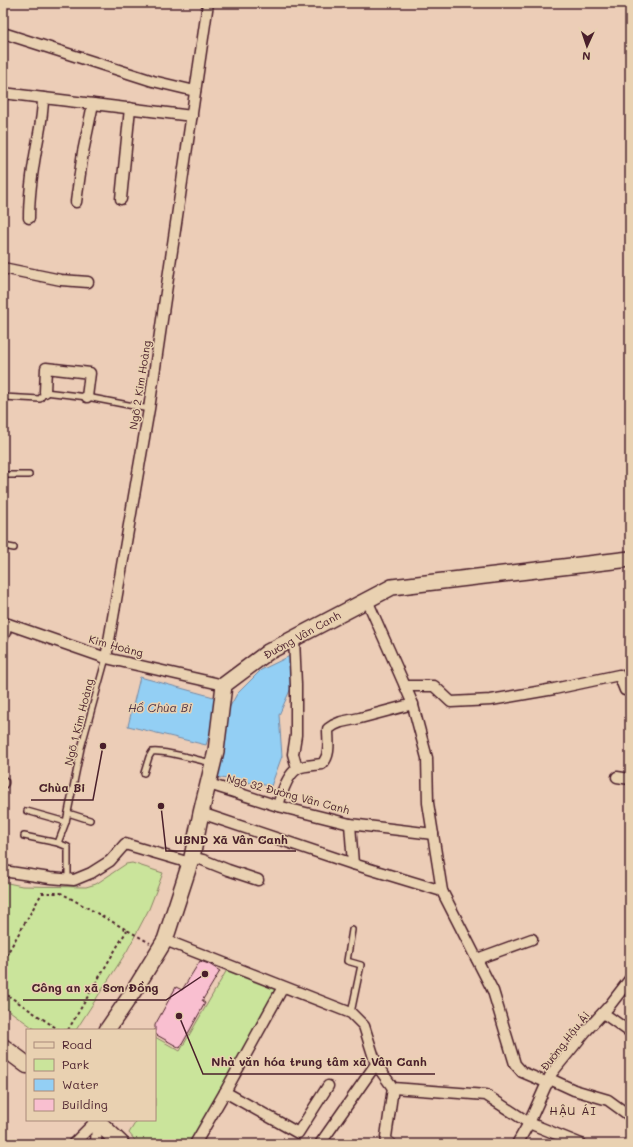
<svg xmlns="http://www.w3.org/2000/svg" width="633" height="1147" viewBox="0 0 633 1147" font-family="Mali,sans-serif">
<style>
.green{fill:#cae49b;stroke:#8a8263}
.water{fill:#93cff4;stroke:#7689a4}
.building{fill:#f9bfd0;stroke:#4a1f2b}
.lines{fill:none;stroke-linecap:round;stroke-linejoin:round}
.lane-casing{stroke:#4a1f2b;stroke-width:8}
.street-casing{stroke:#4a1f2b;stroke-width:13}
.secondary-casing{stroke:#4a1f2b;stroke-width:18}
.primary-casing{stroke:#4a1f2b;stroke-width:19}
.path{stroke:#4a1f2b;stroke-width:2;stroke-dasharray:3 3;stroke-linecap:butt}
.lane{stroke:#e9d1b1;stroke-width:5}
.street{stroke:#e9d1b1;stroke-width:10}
.secondary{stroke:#e9d1b1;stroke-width:15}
.primary{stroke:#e9d1b1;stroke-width:16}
.labels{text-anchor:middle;stroke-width:3;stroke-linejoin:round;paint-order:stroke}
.street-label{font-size:11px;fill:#4a1f2b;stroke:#e9d1b1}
.water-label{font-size:12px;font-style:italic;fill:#553949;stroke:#e9d1b1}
.neighbourhood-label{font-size:12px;letter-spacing:1px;fill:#4a1f2b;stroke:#e9d1b1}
.leader{fill:none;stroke:#4a1f2b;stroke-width:1.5}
.callout-dot{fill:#4a1f2b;stroke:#e9d1b1;stroke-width:1.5}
.callout-label{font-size:12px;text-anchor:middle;font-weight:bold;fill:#4a1f2b;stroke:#e9d1b1;stroke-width:3;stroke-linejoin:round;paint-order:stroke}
</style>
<rect width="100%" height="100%" fill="#eccdb7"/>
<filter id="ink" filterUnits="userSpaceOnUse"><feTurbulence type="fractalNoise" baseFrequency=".025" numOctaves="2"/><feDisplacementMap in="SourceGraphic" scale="8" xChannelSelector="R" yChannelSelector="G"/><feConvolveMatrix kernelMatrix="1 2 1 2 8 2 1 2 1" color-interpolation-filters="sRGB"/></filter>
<g filter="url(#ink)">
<g class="green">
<path d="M132 863 163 873 149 909 127 951 76 1030H36L3 1006V882L22 886 86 887 96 884 126 864Z"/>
<path d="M228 968 277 989 190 1144H138L129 1133 137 1120H155V1037L180 1051Z"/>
</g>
<g class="water">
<path d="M290 656 292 667 291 688 279 715 282 756 271 786 215 777 228 710 237 694 261 670Z"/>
<path d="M140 677 221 699 206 745 128 726Z"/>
</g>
<path class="building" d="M200 961 209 964 220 971 202 1001 205 1003 180 1048 155 1034V1025L176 987 182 990Z"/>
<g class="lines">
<defs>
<g id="lane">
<path d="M3 397 40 399 45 392 87 397 149 409"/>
<path d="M3 475H29"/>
<path d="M3 546 14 548"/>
<path d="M144 773 149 757 152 752C165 750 197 760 212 763"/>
<path d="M27 811 66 822"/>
<path d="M68 813 90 820"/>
<path d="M24 836 58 843 68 847V879"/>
<path d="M58 843 66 822 81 748 106 658"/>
<path d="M351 1013 361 965 347 961 352 930"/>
</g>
<g id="street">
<path d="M3 33 153 81 195 91"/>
<path d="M3 93 192 116"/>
<path d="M121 199 130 108"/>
<path d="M76 202 83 152 93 104"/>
<path d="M29 218C29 195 32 173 36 150 39 133 43 116 43 98"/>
<path d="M3 268 61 280 88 282"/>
<path d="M45 392 46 368 90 373 87 397"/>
<path d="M367 600 412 702 427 758 428 803 442 891 493 991 515 1064 522 1072 548 1083"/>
<path d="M3 624H8L106 658 224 685"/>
<path d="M3 637 8 624"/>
<path d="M294 638 296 685V735L293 754 297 768"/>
<path d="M106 658 149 409 208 3"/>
<path d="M405 686H434L451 702 491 700 554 689 619 675 625 690H630"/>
<path d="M617 777 630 779"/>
<path d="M3 782V783"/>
<path d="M209 784 278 806 350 824 433 834"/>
<path d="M278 806C281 795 287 775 297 769 302 765 316 765 322 764 331 755 328 741 328 729L334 725 341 722 360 718 413 704"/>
<path d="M201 813 353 864 442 891"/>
<path d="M350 824 353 864"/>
<path d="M192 857 203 860 228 870 258 880"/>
<path d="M3 871 50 878 74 880 91 873 110 861 125 844 190 863"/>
<path d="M165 940 351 1013 364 1026 376 1064 320 1144"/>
<path d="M477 959 532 939"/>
<path d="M603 1013 630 1032"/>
<path d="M376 1064 393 1088 486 1095 529 1123 581 1144"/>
<path d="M550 1079 574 1090 608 1100 630 1116"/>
<path d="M225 1092 298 1133 328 1086"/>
<path d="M73 1144 97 1120"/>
<path d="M96 1144 97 1120"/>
<path d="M195 1144 225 1092 283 987"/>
<path d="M391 1144 387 1141 386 1137 393 1088"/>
<path d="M517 1144 529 1123 551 1074 586 1031 610 1005 630 979"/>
</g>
<path id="secondary" d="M107 1030 135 989 165 940 192 857 201 813 216 751 224 685 268 652 392 587 630 559"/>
<g id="primary">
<path d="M3 1047 27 1065"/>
<path d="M96 1120 121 1144"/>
</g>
</defs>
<use href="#lane" class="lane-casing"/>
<use href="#street" class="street-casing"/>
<use href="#secondary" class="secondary-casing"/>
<use href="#primary" class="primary-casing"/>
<g class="path">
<path d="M3 961 42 893H61L150 943"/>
<path d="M3 992 59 1030"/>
<path d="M68 1030 127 930"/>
</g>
<use href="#lane" class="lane"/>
<use href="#street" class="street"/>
<use href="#secondary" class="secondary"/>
<use href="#primary" class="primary"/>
</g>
</g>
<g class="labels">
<g class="street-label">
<text transform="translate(140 385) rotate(-81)" y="4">Ngõ 2 Kim Hoàng</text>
<text transform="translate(302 635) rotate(-29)" y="4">Đường Vân Canh</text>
<text transform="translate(116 646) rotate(15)" y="4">Kim Hoàng</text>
<text transform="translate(79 722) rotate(-76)" y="4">Ngõ 1 Kim Hoàng</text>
<text transform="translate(288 794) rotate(15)" y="4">Ngõ 32 Đường Vân Canh</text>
<text transform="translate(565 1041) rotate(-52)" y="4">Đường Hậu Ái</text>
</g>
<g class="water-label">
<text x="160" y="712">Hồ Chùa Bi</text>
</g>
<g class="neighbourhood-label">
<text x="573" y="1115">HẬU ÁI</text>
</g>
</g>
<path class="leader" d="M103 746L93 800H31M161 806L166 851H296M205 974L166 1000H23M179 1016L203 1074H435"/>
<g class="callout-dot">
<circle cx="103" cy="746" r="4"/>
<circle cx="161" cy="806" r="4"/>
<circle cx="205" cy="974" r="4"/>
<circle cx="179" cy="1016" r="4"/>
</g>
<g class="callout-label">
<text x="62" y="792">Chùa Bi</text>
<text x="231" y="844">UBND Xã Vân Canh</text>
<text x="95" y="992">Công an xã Sơn Đồng</text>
<text x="319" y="1066">Nhà văn hóa trung tâm xã Vân Canh</text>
</g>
<rect width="633" height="1147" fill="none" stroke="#e9d1b1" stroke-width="16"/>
<rect x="8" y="8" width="617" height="1131" fill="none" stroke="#4a1f2b" stroke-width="1.5" filter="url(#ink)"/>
<rect x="26" y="1029" width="130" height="92" fill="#e9d1b1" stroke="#a98a7b"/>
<rect x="34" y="1042" width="20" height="6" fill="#e9d1b1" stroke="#a98a7b"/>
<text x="62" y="1049" font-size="12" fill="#4a1f2b">Road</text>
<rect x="34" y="1059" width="20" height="12" fill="#cae49b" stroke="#a98a7b"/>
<text x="62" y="1069" font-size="12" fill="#4a1f2b">Park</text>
<rect x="34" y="1079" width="20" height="12" fill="#93cff4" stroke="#a98a7b"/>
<text x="62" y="1089" font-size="12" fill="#4a1f2b">Water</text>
<rect x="34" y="1099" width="20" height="12" fill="#f9bfd0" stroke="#a98a7b"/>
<text x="62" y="1109" font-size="12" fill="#4a1f2b">Building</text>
<g transform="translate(587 46) rotate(183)" stroke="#e9d1b1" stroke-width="3" paint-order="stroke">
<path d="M0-3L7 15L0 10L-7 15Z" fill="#4a1f2b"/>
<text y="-6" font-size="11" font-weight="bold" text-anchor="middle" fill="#4a1f2b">N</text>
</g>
</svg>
